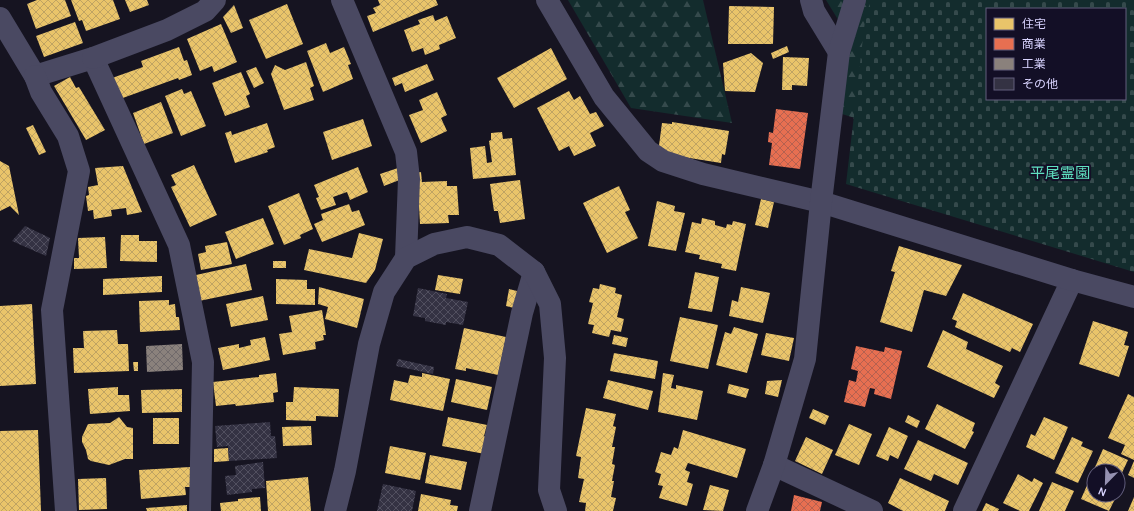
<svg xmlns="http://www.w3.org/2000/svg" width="1134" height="511" viewBox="0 0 1134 511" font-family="Karla,'Noto Sans JP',sans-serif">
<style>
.forest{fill:url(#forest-firs)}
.cemetery{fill:url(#cemetery-stones);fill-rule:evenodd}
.homes{fill:url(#homes-cross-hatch)}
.shops{fill:url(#shops-cross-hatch)}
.industry{fill:url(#industry-cross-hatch)}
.building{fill:url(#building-cross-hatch)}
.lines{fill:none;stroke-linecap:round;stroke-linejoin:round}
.minor{stroke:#4a4962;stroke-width:22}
.tertiary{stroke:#4a4962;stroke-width:22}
.labels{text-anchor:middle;stroke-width:4;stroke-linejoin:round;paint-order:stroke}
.park-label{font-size:15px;fill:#5fe0c0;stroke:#130f26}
</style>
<defs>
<pattern id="forest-firs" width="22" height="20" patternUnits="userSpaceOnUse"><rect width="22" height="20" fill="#132c2d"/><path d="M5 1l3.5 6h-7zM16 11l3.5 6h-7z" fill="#354a4c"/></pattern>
<pattern id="cemetery-stones" width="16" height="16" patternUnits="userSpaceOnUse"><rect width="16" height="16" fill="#132c2d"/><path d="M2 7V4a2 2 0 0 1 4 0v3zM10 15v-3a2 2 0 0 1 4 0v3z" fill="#354a4c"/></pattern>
<pattern id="homes-cross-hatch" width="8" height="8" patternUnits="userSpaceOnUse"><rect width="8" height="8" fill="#e9c46a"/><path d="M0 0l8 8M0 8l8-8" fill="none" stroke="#bfa362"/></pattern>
<pattern id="shops-cross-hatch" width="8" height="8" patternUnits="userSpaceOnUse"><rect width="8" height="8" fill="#e76f51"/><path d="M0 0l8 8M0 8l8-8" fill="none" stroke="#b56150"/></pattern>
<pattern id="industry-cross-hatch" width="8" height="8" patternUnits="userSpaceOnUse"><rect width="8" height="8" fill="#8a817c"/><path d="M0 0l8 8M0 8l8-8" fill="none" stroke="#706a6b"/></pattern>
<pattern id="building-cross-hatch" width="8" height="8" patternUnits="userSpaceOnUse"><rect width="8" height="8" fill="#343243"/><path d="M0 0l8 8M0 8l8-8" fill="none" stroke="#514f5f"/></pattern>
</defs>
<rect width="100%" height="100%" fill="#161421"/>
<g class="forest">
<path d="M568 0H703L732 123 631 108Z"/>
<path d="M826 0H900L861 120 842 114 845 31Z"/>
</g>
<path class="cemetery" d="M872 0H1134V272L846 184 866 12ZM987 9H1125V99H987Z"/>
<g class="homes">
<path d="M37 0H65L71 16 36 29 27 4Z"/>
<path d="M71 0H113L120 19 86 31 82 20 79 21Z"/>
<path d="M125 0H147L149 5 130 12Z"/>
<path d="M378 0H436L438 5 373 32 367 16 376 13 373 8 380 5Z"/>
<path d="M287 4 303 44 266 59 249 20Z"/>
<path d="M234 5 243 28 231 33 223 17Z"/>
<path d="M729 6 774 7 773 44H728Z"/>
<path d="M433 15 435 21 447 16 456 38 439 45 440 49 425 55 423 48 412 52 404 30 420 24 418 20Z"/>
<path d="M75 22 83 43 44 57 36 36Z"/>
<path d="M221 24 237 62 214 72 212 66 200 71 187 39Z"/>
<path d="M326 43 330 53 344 47 351 64 348 65 353 79 323 92 307 51Z"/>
<path d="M787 46 789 52 773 59 771 53Z"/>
<path d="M179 47 184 61 187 60 192 75 179 80 178 78 120 99 112 78 143 67 141 61Z"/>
<path d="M551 48 567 79 514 108 497 78Z"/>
<path d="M751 53 763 63 755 92 725 91 723 63Z"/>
<path d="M783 57 809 58 807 86 792 85V90H782Z"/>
<path d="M306 62 314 86 310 88 314 100 284 110 271 74 275 65 285 70Z"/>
<path d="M427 64 434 80 405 92 402 83 395 86 392 78Z"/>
<path d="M256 67 264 83 254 88 246 71Z"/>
<path d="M241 72 250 94 246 96 250 107 225 116 212 83Z"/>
<path d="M70 77 76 88 79 87 105 130 86 140 54 86Z"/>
<path d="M182 89 184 94 191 91 206 126 181 136 165 96Z"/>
<path d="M569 91 574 100 580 96 590 114 596 112 604 126 590 133 596 146 574 156 569 146 559 151 537 108Z"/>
<path d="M437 92 447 115 441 118 447 131 421 143 409 115 423 110 419 100Z"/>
<path d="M161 102 173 133 144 144 133 113Z"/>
<path d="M363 119 372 146 332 160 323 132Z"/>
<path d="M672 122 729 131 725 155 722 154 721 163 658 153 662 123 672 124Z"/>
<path d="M267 123 275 147 267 150 268 152 235 163 225 133 231 131 232 135Z"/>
<path d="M33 125 46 152 39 155 26 128Z"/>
<path d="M502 132 503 139 512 138 516 175 473 179 470 148 485 146 487 163 492 162 489 141 491 140V133Z"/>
<path d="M0 161 9 166 19 215 10 206 0 211Z"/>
<path d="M194 165 217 215 190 227 171 187 176 185 171 175Z"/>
<path d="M123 166 142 212 127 215 126 208 111 210 112 216 94 219 93 210 88 211 86 196 89 195 88 187 98 185 95 168Z"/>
<path d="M358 167 368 192 350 200 347 192 333 197 336 205 321 210 316 198 319 197 314 185Z"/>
<path d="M398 168 402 179 384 186 380 174Z"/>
<path d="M417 172H421L422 182 447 181V186H457L459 215H448L449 223 420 224Z"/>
<path d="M520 180 525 219 500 223 498 211H494L490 184Z"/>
<path d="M619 186 630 210 625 212 638 238 607 253 583 203Z"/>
<path d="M299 193 313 229 300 235 301 238 284 245 268 206Z"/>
<path d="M761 199 774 202 768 228 755 225Z"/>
<path d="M657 201 675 206 674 211 685 213 676 251 648 246Z"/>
<path d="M349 204 352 212 359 210 365 225 322 242 314 224 323 220 321 214Z"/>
<path d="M263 218 274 244 236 259 225 232Z"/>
<path d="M702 218 715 221V225L726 228 727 224 732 225 733 221 746 224 736 271 721 268 722 264 699 259 700 255 685 252 692 222 701 224Z"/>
<path d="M359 233 383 239 375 270 366 283 304 270 309 249 352 258Z"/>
<path d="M121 235H139V241H157V262L120 261Z"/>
<path d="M105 237 107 268 74 269V258H79L78 238Z"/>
<path d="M227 242 232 264 201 270 198 254 206 252 205 246Z"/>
<path d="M899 246 962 265 946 296 924 290 912 332 880 322 895 272 891 271Z"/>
<rect x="273" y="261" width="13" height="7"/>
<path d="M246 264 252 290 199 301 196 275Z"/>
<path d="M695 272 719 277 712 312 688 308Z"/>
<path d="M438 275 463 279 460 294 435 290Z"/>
<path d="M162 276V292L103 295V279Z"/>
<path d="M276 279 307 280V289H315V305L276 304Z"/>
<path d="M600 284 616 288 615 293 622 295 617 317 624 319 621 332 611 330 609 337 592 333 594 325 588 324 593 303 589 302 593 288 599 289Z"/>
<path d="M319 287 364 299 357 328 325 319 328 307 318 304Z"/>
<path d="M741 287 770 293 763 323 729 316 732 300 738 302Z"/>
<path d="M509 289 521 292 518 309 506 306Z"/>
<path d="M963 293 1033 324 1020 352 1012 348 1010 352 955 327 957 321 952 319Z"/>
<path d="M263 296 268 320 231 327 226 304Z"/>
<path d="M169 300V305L175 304 176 317H179L180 330 140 332 139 301Z"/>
<path d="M32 304 36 384 0 386V306Z"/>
<path d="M322 310 326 335H323L324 340 315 342 316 349 283 355 279 334 292 332 289 316Z"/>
<path d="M680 317 718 325 708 369 670 361Z"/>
<path d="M1093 321 1128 332 1124 345 1129 346 1119 377 1079 364Z"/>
<path d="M734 327 758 334 747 373 716 365 725 332 731 334Z"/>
<path d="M464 328 506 337 498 375 466 368V371L455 369Z"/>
<path d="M117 330 118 344H128L129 371 74 373 73 348H84L83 331Z"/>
<path d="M943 330 968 342 966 349 1003 366 995 383 1000 386 994 398 927 367Z"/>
<path d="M766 333 794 338 789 361 761 355Z"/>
<path d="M614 335 628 338 626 347 612 344Z"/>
<path d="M265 337 270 360 223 370 218 348 239 344V348L251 345 250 340Z"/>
<path d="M614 353 658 361 655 379 610 371Z"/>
<path d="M133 362H138V371H134Z"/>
<path d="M276 373 278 392 273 393 274 402 236 406 235 404 216 406 213 382 259 377V375Z"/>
<path d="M422 373 450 379 443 411 390 400 394 380 408 383 410 375 422 377Z"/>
<path d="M663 373 674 375 671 388 676 389V385L703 391 697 420 658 412Z"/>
<path d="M456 379 492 387 487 410 451 402Z"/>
<path d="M608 380 653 391 648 410 603 398Z"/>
<path d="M782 380 778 397 765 394 767 381Z"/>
<path d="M729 384 749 389 746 398 727 393Z"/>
<path d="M118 387V395H129L130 411 90 414 88 389Z"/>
<path d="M294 387 339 389 338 417 316 416V421L286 420V402H293Z"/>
<path d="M182 389V412L142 413 141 390Z"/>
<path d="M1128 394 1134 397V460L1121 454 1125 445 1108 438Z"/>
<path d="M937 404 975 423 972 431 974 432 965 449 925 429Z"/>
<path d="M586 408 616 414 613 426 616 427 612 447H615L612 464 615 465 612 481H614L611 497 616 498 613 511H585L586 503 579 502 584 479 578 478 581 457 576 456Z"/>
<path d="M813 409 829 416 825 425 809 418Z"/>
<path d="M908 415 920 421 917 428 905 422Z"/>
<path d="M119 417 127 427 133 428V459H125L109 465 91 461 88 459 86 450 82 442V437L88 424 110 423Z"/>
<path d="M448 417 487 425 484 436 489 437 485 454 442 446Z"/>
<path d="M1044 417 1068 427 1054 460 1026 447 1031 434 1035 436Z"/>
<rect x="153" y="418" width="26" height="26"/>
<path d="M849 424 872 434 859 465 835 455Z"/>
<path d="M311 426 312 445 283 446 282 427Z"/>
<path d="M889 427 908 436 898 459 890 455 888 461 876 456Z"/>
<path d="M38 430 41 511H0V431Z"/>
<path d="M683 430 746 449 737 478 688 463 685 470 690 472 687 482 693 484 687 506 659 498 663 486 658 485 661 474 655 472 661 452 671 455 674 447 678 449Z"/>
<path d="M806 437 833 450 822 474 795 461Z"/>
<path d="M1072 437 1083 442 1081 446 1093 451 1078 483 1055 473Z"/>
<path d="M918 440 968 463 958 485 934 474 931 481 904 469Z"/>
<path d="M390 446 426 453 420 480 385 473Z"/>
<path d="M228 448 229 461 214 462V449Z"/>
<path d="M1103 449 1128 460 1119 479 1123 481 1118 492V471H1094V495H1117L1109 511 1081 499Z"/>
<path d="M430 455 467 462 461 490 425 483Z"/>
<path d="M1134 461V478L1128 475Z"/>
<path d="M190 467 192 487H185L186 495 141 499 139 470Z"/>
<path d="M1018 474 1032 482 1034 478 1043 483 1029 511H1020L1003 503Z"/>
<path d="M308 477 311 511H268L266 481Z"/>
<path d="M106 478 107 509 79 510 78 479Z"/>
<path d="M900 478 949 501 945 511H903L888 503Z"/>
<path d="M1052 482 1074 491 1065 511H1039Z"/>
<path d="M710 485 729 490 723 511 703 510Z"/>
<path d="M421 494 451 500 450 505 458 506 457 511H418Z"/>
<path d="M260 497 261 511H221L220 503 238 501V499Z"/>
<path d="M1134 497V511H1128Z"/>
<path d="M986 503 999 509 998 511H982Z"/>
<path d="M187 505V511H147L146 508Z"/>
</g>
<g class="shops">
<path d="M776 109 808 113 800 169 769 165 772 143 768 142 769 132 773 133Z"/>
<path d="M856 346 884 352 885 347 902 351 891 399 874 394 875 389 870 388 865 407 844 402 849 380 856 382 858 371 851 369Z"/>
<path d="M794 495 822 502 820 511H791Z"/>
</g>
<path class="industry" d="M182 344 183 370 147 372 146 346Z"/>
<g class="building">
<path d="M25 226 50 238 46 256 12 241Z"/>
<path d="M418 288 447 294 446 298 468 302 463 325 446 322V325L425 321V318L413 316Z"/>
<path d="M398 359 434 367 433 374 396 366Z"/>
<path d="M270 422 271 436H275L277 458 229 461 228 446 217 447 215 426Z"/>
<path d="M263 462 265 488 252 489V492L227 495 225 476 236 475 235 466Z"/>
<path d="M383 484 416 491 412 511H377Z"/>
</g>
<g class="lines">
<g class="minor">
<path d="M342 0 406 152 409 179 406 258"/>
<path d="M547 0 604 97 648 151 663 161 703 174 821 202"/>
<path d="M811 0 814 11 839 52"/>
<path d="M0 18 35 76 93 58 179 245 203 362 200 511"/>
<path d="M93 58 167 30 205 11 215 0"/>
<path d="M35 76 41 92 68 136 79 171 52 310 66 511"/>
<path d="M774 465 872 511"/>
<path d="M480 511 522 313 534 272"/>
<path d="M964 511 1072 280"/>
</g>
<g class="tertiary">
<path d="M821 202 1072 280 1134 297"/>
<path d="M335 511 345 471 369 344 384 292 406 258 434 244 467 237 499 245 534 272 550 304 555 358 549 490 556 511"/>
<path d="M757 511 774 465 805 359 821 202 839 52 855 0"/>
</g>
</g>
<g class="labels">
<g class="park-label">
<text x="1060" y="178">平尾霊園</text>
</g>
</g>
<rect x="986" y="8" width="140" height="92" fill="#130f26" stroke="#625e7d"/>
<rect x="994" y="18" width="20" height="12" fill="#e9c46a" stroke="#625e7d"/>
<text x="1022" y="28" font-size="12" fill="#d9d4ff">住宅</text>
<rect x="994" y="38" width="20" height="12" fill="#e76f51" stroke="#625e7d"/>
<text x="1022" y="48" font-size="12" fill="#d9d4ff">商業</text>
<rect x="994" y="58" width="20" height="12" fill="#8a817c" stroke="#625e7d"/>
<text x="1022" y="68" font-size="12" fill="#d9d4ff">工業</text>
<rect x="994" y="78" width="20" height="12" fill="#343243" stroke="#625e7d"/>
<text x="1022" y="88" font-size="12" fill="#d9d4ff">その他</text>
<g transform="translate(1106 483) rotate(203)"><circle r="19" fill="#130f26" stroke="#625e7d"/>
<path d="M0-3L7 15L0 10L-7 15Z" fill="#9591b1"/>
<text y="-6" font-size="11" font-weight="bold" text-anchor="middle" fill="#d9d4ff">N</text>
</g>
</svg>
